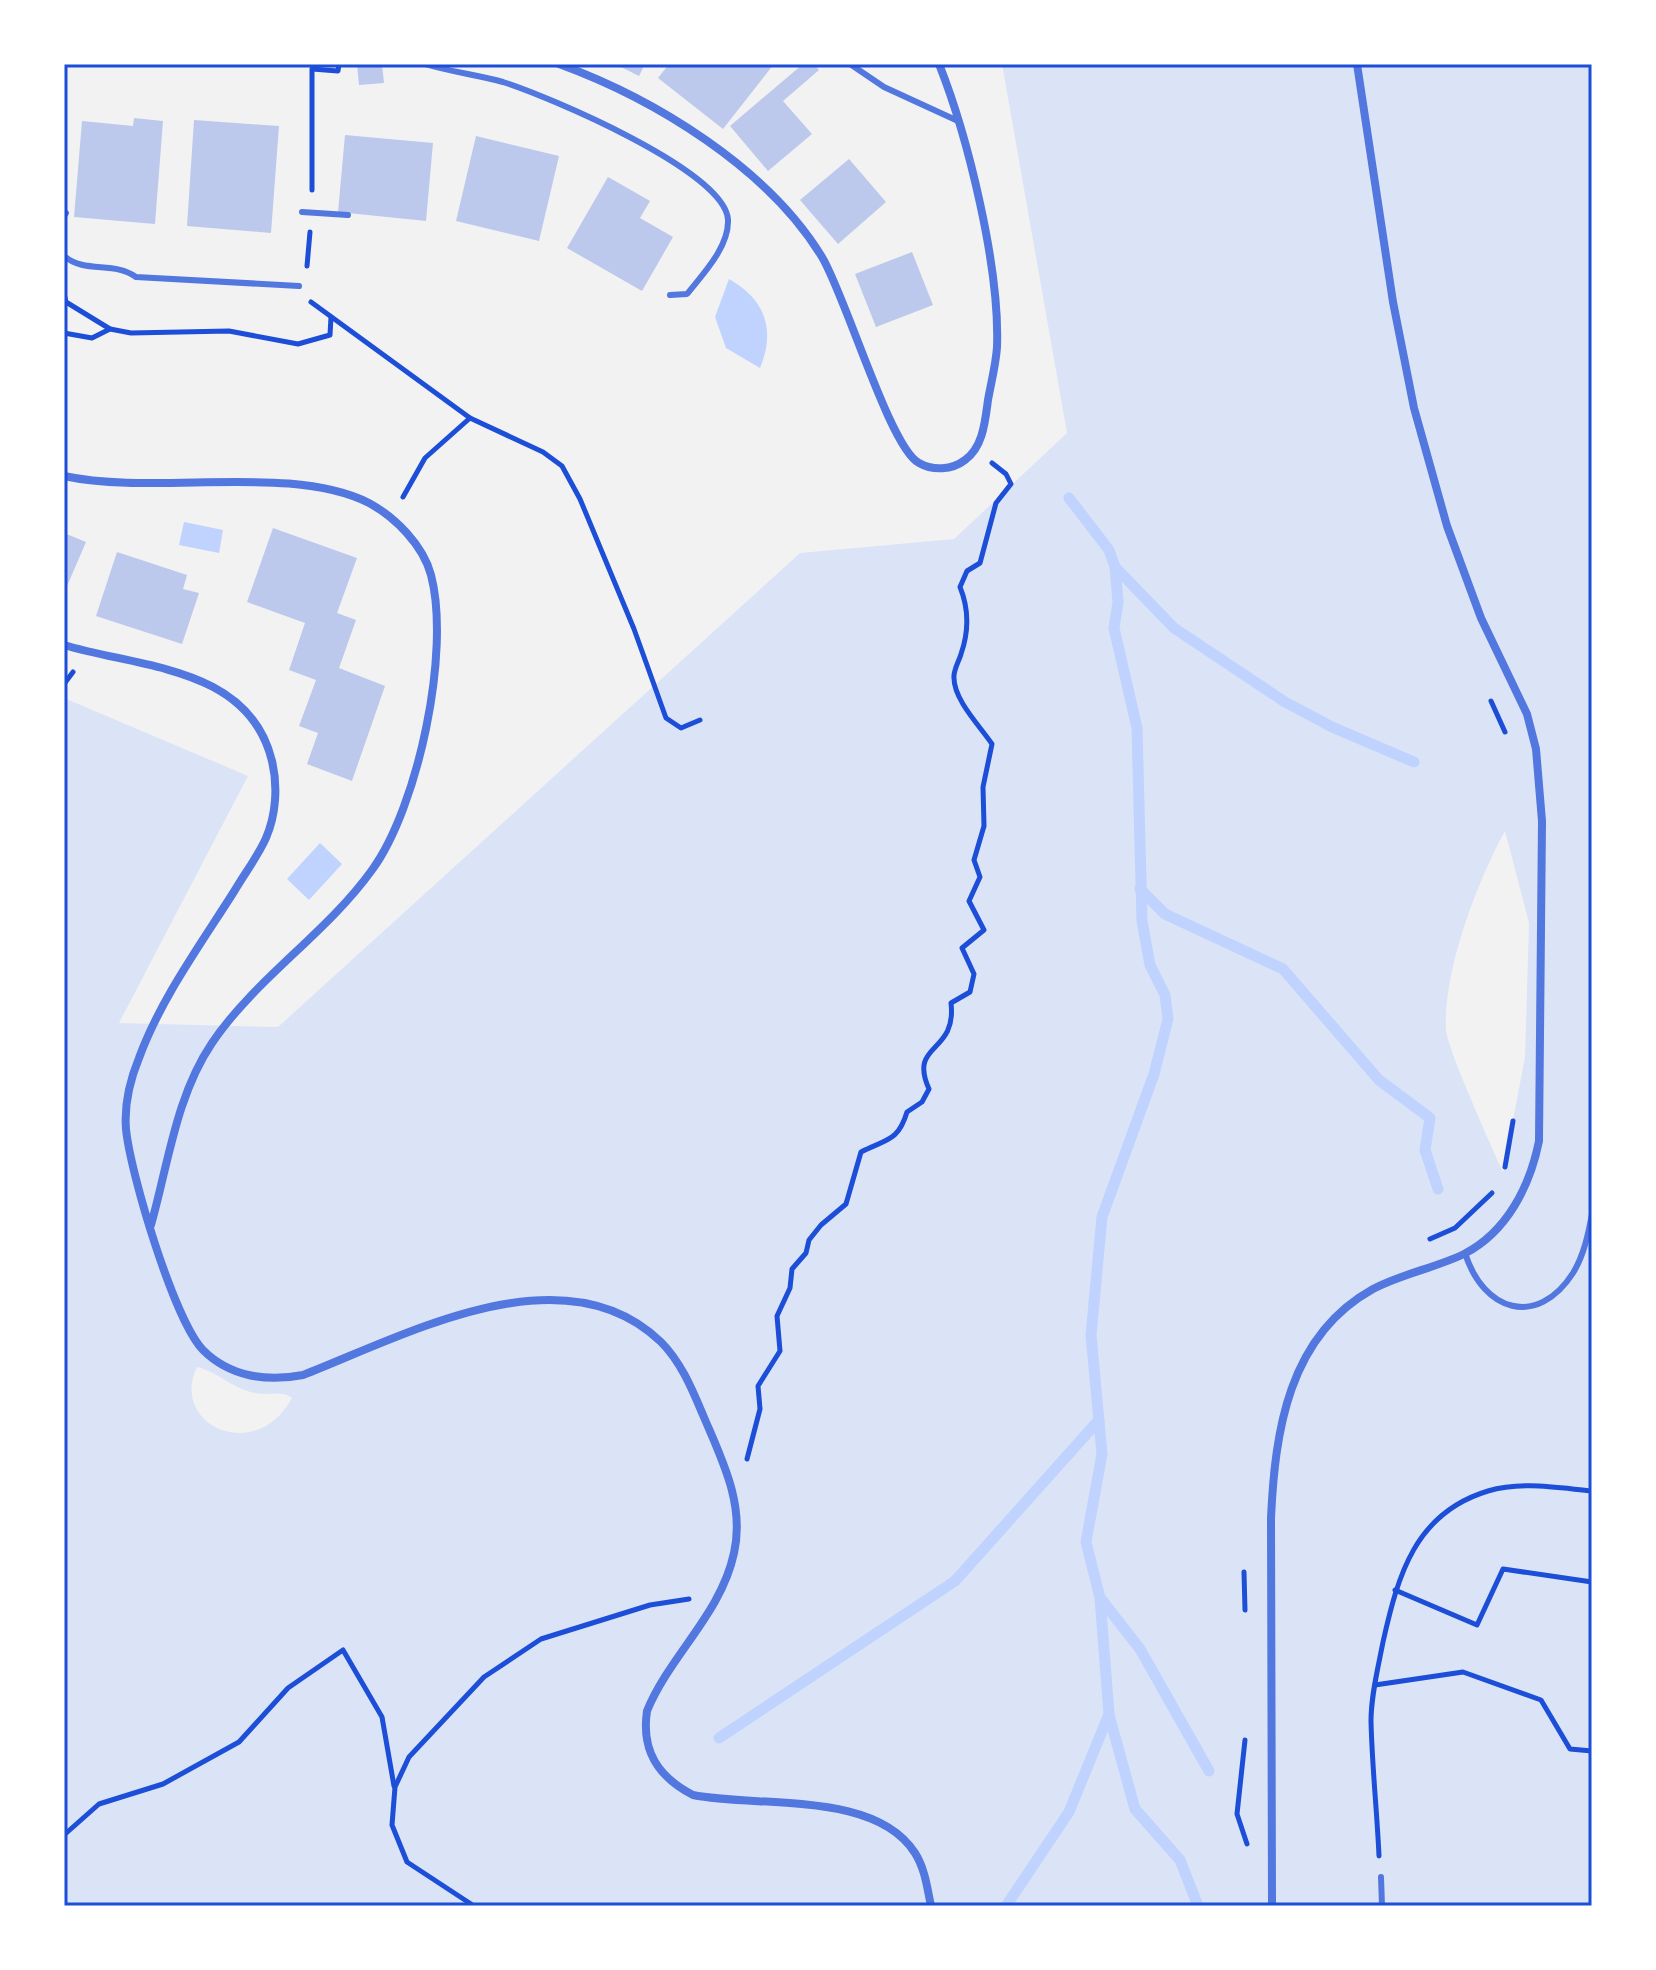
<svg xmlns="http://www.w3.org/2000/svg" width="1656" height="1970" viewBox="0 0 1656 1970" font-family="'Noto Serif',serif">
<style>
.green{fill:#dbe4f7;fill-rule:evenodd}
.water{fill:#bfd3fe}
.lines{fill:none;stroke-linecap:round;stroke-linejoin:round}
.stream{stroke:#bfd3fe;stroke-width:11}
.building{fill:#bdc9ec}
.path{stroke:#1d4ed8;stroke-width:5}
.service{stroke:#5277de;stroke-width:6}
.minor{stroke:#5277de;stroke-width:8}
.neatline{fill:none;stroke:#1d4ed8;stroke-width:3}
</style>
<rect width="100%" height="100%" fill="#f2f2f2"/>
<path class="green" d="M1002 64H1592V1906H64V698L248 776 119 1023 278 1027 800 553 954 539 1067 433ZM1505 831 1529 923 1525 1057 1503 1172C1493 1150 1447 1048 1446 1030 1443 971 1477 882 1505 831ZM197 1367C218 1372 233 1389 255 1393 268 1396 282 1390 292 1398 256 1465 169 1425 197 1367Z"/>
<g class="water">
<path d="M729 279C765 299 776 330 760 368L726 348 715 317Z"/>
<path d="M184 522 223 530 219 553 179 545Z"/>
<path d="M320 843 342 864 309 900 287 879Z"/>
</g>
<g class="lines">
<g class="stream">
<path d="M1116 568 1174 628 1285 702 1332 727 1414 762"/>
<path d="M1140 889 1165 914 1283 969 1379 1080 1430 1118 1425 1150 1438 1189"/>
<path d="M1101 1599 1140 1649 1209 1771"/>
<path d="M1109 1715 1135 1809 1180 1860 1198 1906"/>
<path d="M719 1738 955 1581 1099 1420"/>
<path d="M1006 1906 1069 1812 1109 1714 1100 1598 1086 1542 1102 1454 1091 1335 1102 1217 1154 1074 1168 1019 1165 995 1150 965 1142 921 1137 728 1114 628 1118 602 1115 567 1109 550 1069 498"/>
</g>
</g>
<g class="building">
<path d="M357 64H382L384 83 359 85Z"/>
<path d="M615 64H645L639 76Z"/>
<path d="M669 64H774L723 129 658 78Z"/>
<path d="M803 64H814L819 70 783 101 812 134 768 171 730 126Z"/>
<path d="M134 118 163 121 155 224 74 217 82 121 133 126Z"/>
<path d="M194 120 279 126 271 233 187 226Z"/>
<path d="M345 135 433 143 426 221 338 212Z"/>
<path d="M476 136 559 156 539 241 456 221Z"/>
<path d="M849 159 886 202 838 244 800 200Z"/>
<path d="M608 177 650 201 640 218 673 237 642 291 567 248Z"/>
<path d="M912 252 933 305 876 327 855 274Z"/>
<path d="M273 528 357 558 337 613 356 620 339 668 385 686 352 781 307 764 318 733 299 726 316 680 289 670 305 623 247 602Z"/>
<path d="M64 533 86 542 64 593Z"/>
<path d="M117 552 187 575 183 589 199 593 182 644 96 616Z"/>
</g>
<g class="lines">
<g class="path">
<path d="M65 64H76"/>
<path d="M312 190V69L338 71 339 64"/>
<path d="M307 266 310 232"/>
<path d="M64 293 66 302 110 329 92 338 64 333"/>
<path d="M311 302 470 418 425 458 403 497"/>
<path d="M110 329 131 333 229 331 298 344 330 335 331 317"/>
<path d="M470 418 543 452 562 466 580 499 634 629 666 718 681 728 700 720"/>
<path d="M64 684 73 672"/>
<path d="M1491 701 1505 732"/>
<path d="M1505 1167 1513 1121"/>
<path d="M1430 1239 1455 1228 1492 1193"/>
<path d="M747 1459 760 1409 758 1386 780 1351 777 1316 790 1288 792 1269 806 1253 809 1240 821 1225 846 1204 861 1152C886 1139 898 1142 907 1112L922 1102 929 1089C908 1042 957 1055 951 1003L970 992 974 974 962 948 984 930 969 901 980 877 974 860 984 826 983 787 992 744C980 726 954 700 954 678 953 671 959 661 961 654 969 631 969 609 960 587L967 571 980 563 996 503 1011 484 1006 474 992 463"/>
<path d="M1244 1572 1245 1610"/>
<path d="M1395 1590 1477 1625 1503 1569 1592 1582"/>
<path d="M1375 1685 1463 1672 1541 1700 1570 1749 1592 1751"/>
<path d="M1245 1740 1237 1814 1247 1844"/>
<path d="M64 1835 99 1804 163 1784 239 1742 288 1688 343 1650 382 1717 394 1786"/>
<path d="M1379 1856C1377 1811 1372 1766 1371 1721 1371 1695 1378 1668 1383 1642 1398 1575 1415 1513 1488 1491 1521 1481 1559 1488 1592 1491"/>
<path d="M474 1906 407 1862 392 1825 395 1787 409 1757 484 1677 541 1639 650 1605 689 1599"/>
</g>
<g class="service">
<path d="M425 64C451 72 478 75 503 82 547 96 726 171 728 220 729 247 703 274 687 294L670 295"/>
<path d="M850 64 884 87 958 121"/>
<path d="M302 212 348 215"/>
<path d="M64 216 66 213"/>
<path d="M64 256C85 274 114 261 136 277L299 286"/>
<path d="M1465 1253C1483 1311 1537 1329 1573 1273 1584 1255 1588 1235 1592 1214"/>
<path d="M1381 1877 1382 1906"/>
</g>
<g class="minor">
<path d="M559 64C655 99 768 168 822 257 846 297 890 448 919 463 933 471 952 470 965 460 983 447 985 422 988 400 991 383 996 364 997 347 1000 268 968 137 939 64"/>
<path d="M64 476C156 496 290 463 369 503 395 517 423 545 431 575 451 651 418 807 372 870 326 934 256 978 212 1043 176 1096 168 1165 151 1225"/>
<path d="M64 645C140 668 249 666 272 761 278 786 276 815 266 838 258 856 245 873 235 890 201 944 161 998 139 1058 130 1080 124 1104 126 1129 130 1172 174 1320 203 1350 230 1377 267 1382 303 1375 406 1335 564 1248 661 1342 681 1362 692 1389 703 1415 722 1460 745 1504 734 1553 721 1614 670 1655 647 1711 641 1751 658 1777 693 1795 758 1808 875 1790 915 1853 925 1869 927 1887 931 1906"/>
<path d="M1272 1906 1271 1518C1275 1432 1288 1336 1373 1289 1401 1274 1435 1268 1464 1254 1507 1232 1530 1186 1539 1141L1542 821 1536 749 1527 714 1481 618 1447 526 1414 408 1393 302 1357 64"/>
</g>
</g>
<rect width="1656" height="1970" fill="none" stroke="#ffffff" stroke-width="132"/>
<rect x="66" y="66" width="1524" height="1838" class="neatline"/>
</svg>
